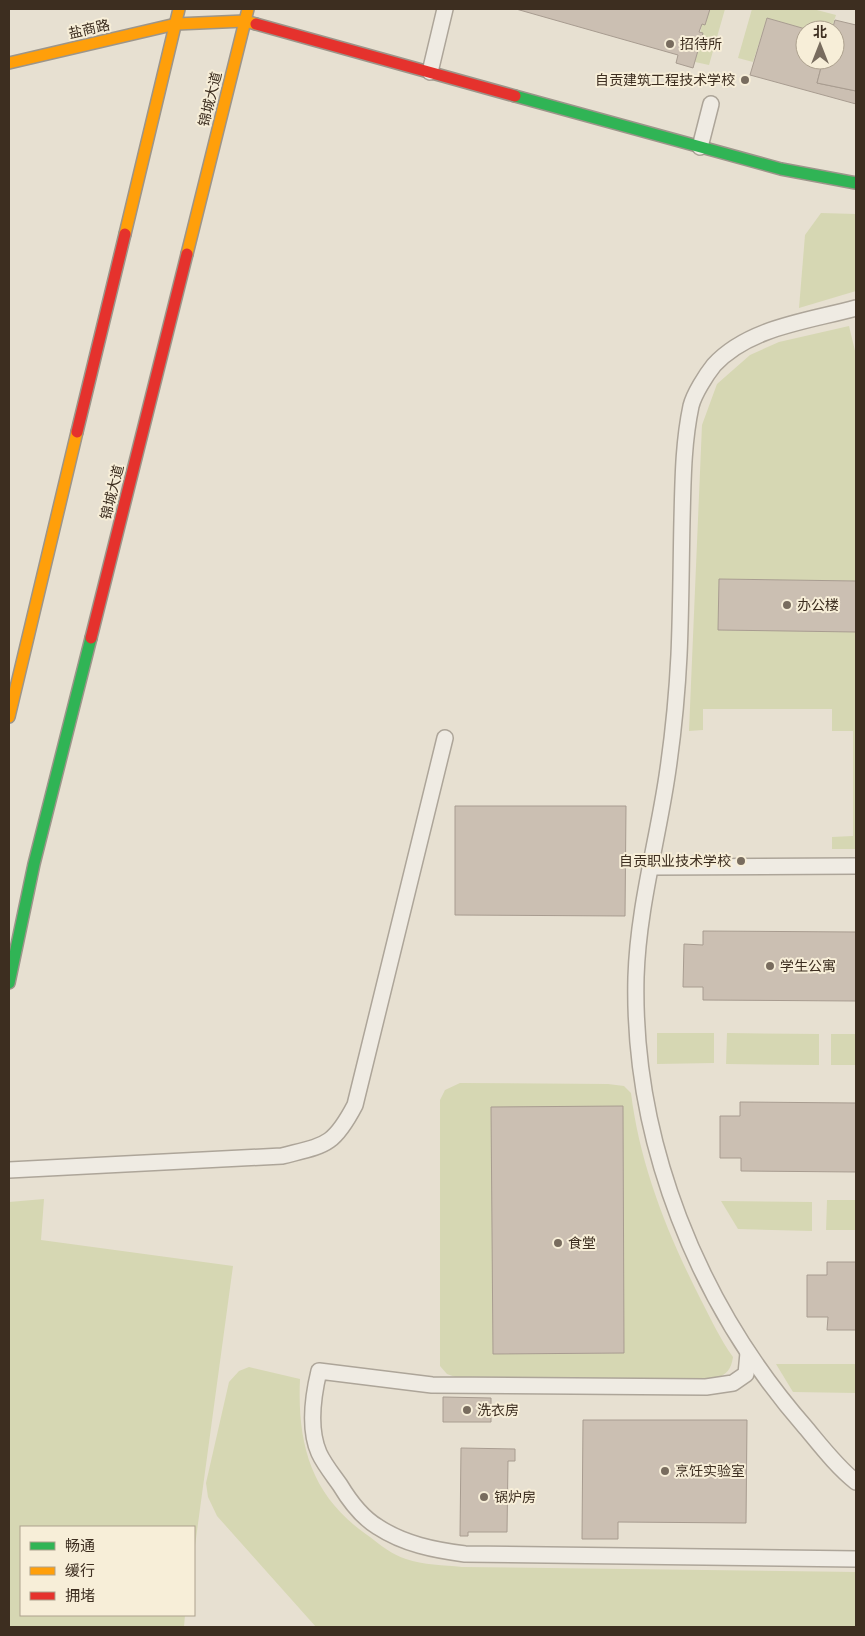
<svg xmlns="http://www.w3.org/2000/svg" width="865" height="1636" viewBox="0 0 865 1636" font-family="Lora,'Noto Sans SC',serif">
<style>
.green{fill:#d6d7b3;fill-rule:evenodd}
.building{fill:#cbbfb2;stroke:#a89c90}
.lines{fill:none;stroke-linecap:round;stroke-linejoin:round}
.lane-casing{stroke:#ada599;stroke-width:18}
.fast-casing{stroke:#9c958a;stroke-width:14}
.slow-casing{stroke:#9c958a;stroke-width:14}
.jam-casing{stroke:#9c958a;stroke-width:14}
.lane{stroke:#efebe3;stroke-width:15}
.fast{stroke:#30b455;stroke-width:11}
.slow{stroke:#ff9f0a;stroke-width:11}
.jam{stroke:#e5322d;stroke-width:11}
.poi-dot{fill:#786c5e;stroke:#f7eed8;stroke-width:2}
.labels{text-anchor:middle;stroke-width:4;stroke-linejoin:round;paint-order:stroke}
.street-label{font-size:14px;fill:#3d2e20;stroke:#f7eed8}
.poi-label{font-size:14px;fill:#3d2e20;stroke:#f7eed8;text-anchor:start}
</style>
<rect width="100%" height="100%" fill="#e7e0d1"/>
<g class="green">
<path d="M710 9H725L709 65 695 62 702 24H705Z"/>
<path d="M752 9H813L836 15 831 30H809L767 18 753 62 738 58Z"/>
<path d="M821 213 856 214V291L799 308 805 235Z"/>
<path d="M849 326 856 355V581L719 579 718 630 856 632V849H832V837L853 836V731H832V709H703V730L689 731 702 425 717 384 750 355 779 342Z"/>
<path d="M657 1033H714V1063L657 1064Z"/>
<path d="M727 1033 819 1034V1065L726 1064Z"/>
<rect x="831" y="1034" width="25" height="31"/>
<path d="M460 1083 608 1084 624 1086 631 1093C640 1166 668 1235 701 1300 711 1319 720 1339 733 1357 731 1370 727 1374 715 1379L458 1378 447 1374 440 1366V1100L445 1090ZM623 1106 624 1353 493 1354Z"/>
<path d="M44 1199 41 1240 233 1266 194 1553V1527H21V1615H185L184 1627H9V1202Z"/>
<path d="M827 1200H856V1230H826Z"/>
<path d="M721 1201 812 1202V1231L738 1229Z"/>
<path d="M776 1364H856V1393L793 1392Z"/>
<path d="M249 1367 300 1379C297 1446 312 1498 370 1537 380 1545 393 1555 406 1559 423 1565 444 1565 462 1567L856 1572V1627H316L217 1516 208 1497 206 1483 229 1382 239 1371Z"/>
</g>
<g class="building">
<path d="M516 9H710L705 25 702 24 699 32 703 33 693 68 676 63 678 55Z"/>
<path d="M767 18 809 30H805V60H823L817 83 856 91V104L750 75Z"/>
<path d="M835 20 856 25V91L817 83 823 60H835V30H832Z"/>
<path d="M719 579 856 581V632L718 630Z"/>
<path d="M455 806H626L625 916 455 915Z"/>
<path d="M703 931 856 932V1001L703 1000V987H683L684 944 703 945Z"/>
<path d="M740 1102 856 1103V1172L741 1171V1158H720V1116H740Z"/>
<path d="M623 1106 624 1353 493 1354 491 1107Z"/>
<path d="M827 1262H856V1330H827L828 1317H807V1275H827Z"/>
<path d="M443 1397 491 1398V1422H443Z"/>
<path d="M583 1420H747L746 1523 618 1522V1539H582Z"/>
<path d="M461 1448 515 1449V1461H508L507 1532H468V1536H460Z"/>
</g>
<g class="lines">
<defs>
<g id="lane">
<path d="M430 72 445 9"/>
<path d="M700 147 711 104"/>
<path d="M856 308C809 321 749 327 714 365 706 375 694 394 691 406 683 444 683 482 682 520 681 565 681 610 679 655 677 696 673 736 667 776 657 843 638 909 636 977 632 1141 698 1305 806 1428 821 1446 837 1467 856 1482"/>
<path d="M650 867 856 866"/>
<path d="M9 1170 282 1156C325 1145 333 1147 355 1105L445 738"/>
<path d="M748 1353 746 1374 733 1383 706 1387 432 1385 319 1371C313 1396 308 1428 319 1453 324 1464 333 1475 340 1485 349 1500 363 1518 378 1527 404 1544 434 1550 465 1554L856 1559"/>
</g>
<g id="fast">
<path d="M515 96 781 169 856 183"/>
<path d="M9 983 34 864 91 638"/>
</g>
<g id="slow">
<path d="M9 63 176 24 245 21 256 24"/>
<path d="M125 234 179 9"/>
<path d="M187 254 248 9"/>
<path d="M9 717 77 432"/>
</g>
<g id="jam">
<path d="M256 24 515 96"/>
<path d="M77 432 125 234"/>
<path d="M91 638 187 254"/>
</g>
</defs>
<use href="#lane" class="lane-casing"/>
<use href="#fast" class="fast-casing"/>
<use href="#slow" class="slow-casing"/>
<use href="#jam" class="jam-casing"/>
<use href="#lane" class="lane"/>
<use href="#fast" class="fast"/>
<use href="#slow" class="slow"/>
<use href="#jam" class="jam"/>
</g>
<g class="poi-dot">
<circle cx="670" cy="44" r="5"/>
<circle cx="745" cy="80" r="5"/>
<circle cx="787" cy="605" r="5"/>
<circle cx="741" cy="861" r="5"/>
<circle cx="770" cy="966" r="5"/>
<circle cx="558" cy="1243" r="5"/>
<circle cx="467" cy="1410" r="5"/>
<circle cx="665" cy="1471" r="5"/>
<circle cx="484" cy="1497" r="5"/>
</g>
<g class="labels">
<g class="street-label">
<text transform="translate(89 29) rotate(-13)" y="5">盐商路</text>
<text transform="translate(210 99) rotate(-76)" y="5">锦城大道</text>
<text transform="translate(112 492) rotate(-76)" y="5">锦城大道</text>
</g>
<g class="poi-label">
<text x="680" y="49">招待所</text>
<text x="735" y="85" text-anchor="end">自贡建筑工程技术学校</text>
<text x="797" y="610">办公楼</text>
<text x="731" y="866" text-anchor="end">自贡职业技术学校</text>
<text x="780" y="971">学生公寓</text>
<text x="568" y="1248">食堂</text>
<text x="477" y="1415">洗衣房</text>
<text x="675" y="1476">烹饪实验室</text>
<text x="494" y="1502">锅炉房</text>
</g>
</g>
<rect width="865" height="1636" fill="none" stroke="#3d2e20" stroke-width="20"/>
<rect x="20" y="1526" width="175" height="90" fill="#f7eed8" stroke="#ada18e"/>
<rect x="30" y="1542" width="25" height="8" fill="#30b455" stroke="#ada18e"/>
<text x="65" y="1551" font-size="15" fill="#3d2e20">畅通</text>
<rect x="30" y="1567" width="25" height="8" fill="#ff9f0a" stroke="#ada18e"/>
<text x="65" y="1576" font-size="15" fill="#3d2e20">缓行</text>
<rect x="30" y="1592" width="25" height="8" fill="#e5322d" stroke="#ada18e"/>
<text x="65" y="1601" font-size="15" fill="#3d2e20">拥堵</text>
<g transform="translate(820 45)"><circle r="24" fill="#f7eed8" stroke="#ada18e"/>
<path d="M0-4L9 19L0 12L-9 19Z" fill="#786c5e"/>
<text y="-8" font-size="14" font-weight="bold" text-anchor="middle" fill="#3d2e20">北</text>
</g>
</svg>
